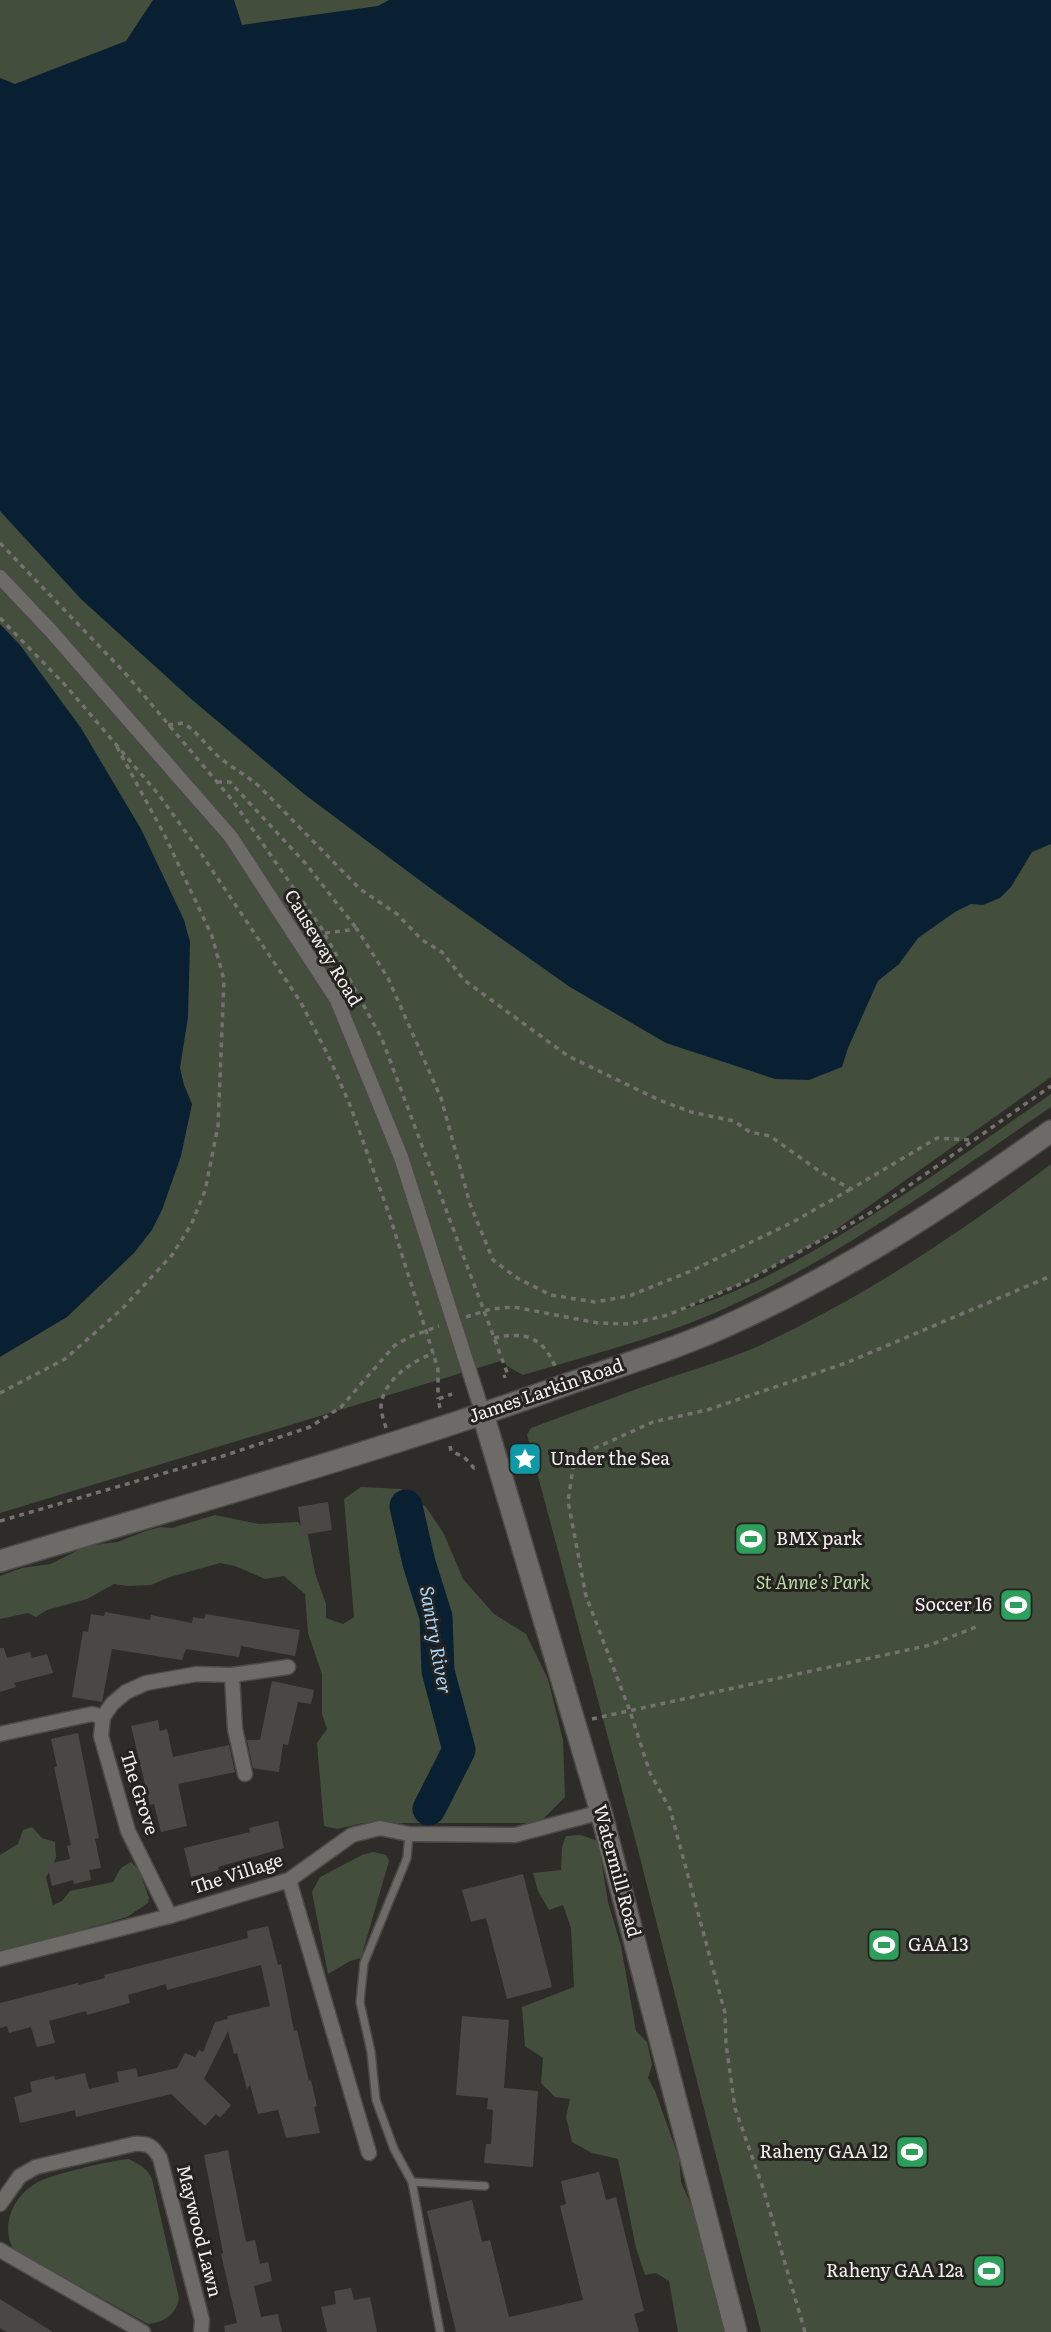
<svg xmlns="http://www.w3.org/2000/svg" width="1051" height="2332" viewBox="0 0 1051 2332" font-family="Literata,serif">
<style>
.green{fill:#444e3c}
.water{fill:#092032}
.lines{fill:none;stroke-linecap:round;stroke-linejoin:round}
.river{stroke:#092032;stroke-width:33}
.building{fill:#4a4845}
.lane-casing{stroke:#4b4a47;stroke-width:10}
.street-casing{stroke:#4b4a47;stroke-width:17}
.secondary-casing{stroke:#4b4a47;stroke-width:24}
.path{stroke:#73726f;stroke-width:3.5;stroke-dasharray:5 5;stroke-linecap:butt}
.lane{stroke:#6d6b67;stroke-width:7}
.street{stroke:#6d6b67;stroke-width:14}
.secondary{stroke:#6d6b67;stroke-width:21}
.labels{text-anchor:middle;stroke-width:6;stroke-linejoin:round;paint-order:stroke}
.street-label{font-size:18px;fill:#f3f2f0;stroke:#242320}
.poi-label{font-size:18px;fill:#f3f2f0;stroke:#242320;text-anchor:start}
.park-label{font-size:18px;font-style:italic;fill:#bedba8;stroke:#242320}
.water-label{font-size:19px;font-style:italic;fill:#a7d5fe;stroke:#242320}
</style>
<rect width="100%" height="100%" fill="#2e2c29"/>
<g class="green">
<path d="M0 0H1051V1077L821 1240 743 1283 678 1311C737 1295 790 1265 842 1234 914 1190 982 1142 1051 1094V1107C941 1182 834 1262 710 1315 650 1340 586 1356 523 1375L507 1366 504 1360 0 1513Z"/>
<path d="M1051 1164V2332H761L637 1846 527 1435 531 1428C578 1411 624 1393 671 1377 698 1368 725 1360 752 1349 858 1301 958 1235 1051 1164Z"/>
<path d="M361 1487 401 1489 426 1507 444 1534 463 1579 494 1614 526 1634 548 1679 563 1740 565 1797 539 1823H363L337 1829 324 1826 317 1743 327 1729 322 1714V1674L308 1633 305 1594 284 1576 265 1579 235 1566 220 1563 170 1577 151 1585 128 1586 114 1584 87 1599 47 1610 36 1617 28 1613 0 1619V1576L22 1568 51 1564 86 1546 117 1542 146 1531 161 1527 172 1528 215 1515 259 1524 298 1522 308 1535 315 1573 326 1604V1618L343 1624 354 1617 344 1499Z"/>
<path d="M32 1827 42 1838 55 1842 56 1858 46 1878 53 1905 62 1901 70 1891 113 1882 121 1868 131 1862 139 1870 149 1898 148 1903 127 1917 0 1953V1855L18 1844 23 1830Z"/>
<path d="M581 1835 598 1841 608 1902 621 1946 636 2031 647 2042 652 2065 648 2078 655 2091 679 2158 681 2182 692 2207 729 2332H678L669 2281 656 2273 645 2275 636 2248 618 2159 592 2153 572 2142 566 2117 570 2099 555 2097 541 2083 543 2058 525 2046 522 2007 574 1987 571 1928 563 1905 549 1910 538 1891 533 1873 561 1870 562 1847 566 1836Z"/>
<path d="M373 1852 386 1855 389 1861 361 1958 350 1961 328 1974 312 1892 320 1877 362 1855Z"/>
<path d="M128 2159C139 2164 147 2168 152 2179L179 2298C176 2315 164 2322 148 2324L13 2249C0 2224 14 2195 38 2182 53 2174 110 2161 128 2159Z"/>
</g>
<g class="water">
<path d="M153 0H234L242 25 378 6 389 0H1051V844L1032 852 1011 887 1000 898 983 905 971 904 955 912 918 938 899 964 878 981 848 1048 842 1067 809 1080 775 1079 666 1043 570 987 434 891 304 794 190 698 82 600 0 511V78L15 84 126 41Z"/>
<path d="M0 624 20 645 81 728 141 829 184 920 190 942 188 1017 180 1068 184 1085 192 1104 181 1156 162 1210 152 1230 134 1253 67 1317 0 1357Z"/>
</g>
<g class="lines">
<path class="river" d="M406 1506 419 1563 436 1617 438 1671 459 1750 429 1809"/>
</g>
<g class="building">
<path d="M328 1502 332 1530 302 1535 298 1507Z"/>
<path d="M105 1612 150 1620 151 1615 192 1623 193 1617 204 1619 206 1614 300 1630 295 1656 241 1646 239 1657 186 1649 182 1660 112 1649 102 1702 72 1697 83 1631 88 1632 91 1614 104 1616Z"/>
<path d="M0 1648H4L7 1658 30 1652 32 1658 47 1654 53 1673 14 1683 16 1687 0 1692Z"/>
<path d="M272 1681 314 1690 311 1704 298 1702 288 1745 283 1744 279 1772 253 1768 247 1740H260Z"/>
<path d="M158 1720 160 1731 167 1729 173 1757 229 1745 235 1772 178 1784 187 1826 161 1832 154 1804 150 1805 131 1726Z"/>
<path d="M78 1733 99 1838 95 1839 101 1868 89 1870 91 1880 74 1884 73 1880 52 1886 47 1864 70 1859 67 1846 71 1845 54 1767 57 1766 51 1739Z"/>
<path d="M278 1821 284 1848 218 1867 219 1870 191 1877 184 1848 250 1832 249 1828Z"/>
<path d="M523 1874 552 1987 507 1999 486 1918 471 1922 462 1890Z"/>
<path d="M268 1926 278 1965 281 1964 294 2031 297 2030 309 2081 311 2080 317 2106 314 2107 320 2133 286 2138 278 2110 258 2114 250 2085 247 2089 237 2053 234 2054 228 2031 204 2079 231 2105 220 2118 216 2114 205 2126 171 2094 76 2117 75 2110 20 2123 14 2097 32 2092 30 2082 54 2076 55 2080 85 2073 89 2089 119 2082 117 2072 136 2068 138 2077 177 2068 185 2053 195 2057 199 2050 203 2052 215 2022 228 2019 227 2016 270 2006 261 1965 167 1990 166 1984 128 1995 130 2003 87 2015 86 2011 49 2021 55 2043 37 2047 31 2027 9 2033 7 2026 0 2028V2003L78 1983V1985L105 1978 104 1975 248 1938 247 1931Z"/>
<path d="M462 2016 509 2020 504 2088 538 2091 533 2167 484 2163 486 2144H491L493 2110 487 2109 488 2098 456 2095Z"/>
<path d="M228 2150 246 2242 255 2240 260 2264 268 2262 272 2281 254 2286 261 2317 278 2314 282 2332H225L224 2326 237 2323 221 2254 223 2253 204 2155Z"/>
<path d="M599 2172 606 2200 616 2197 644 2311 634 2314 639 2332H456L427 2211 472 2200 482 2242 490 2240 509 2317 583 2300 560 2206 566 2204 561 2181Z"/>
<path d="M351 2288 354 2300 370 2297 377 2332H327L321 2307 336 2304 334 2291Z"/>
<path d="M0 2299 11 2306 53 2332H7L0 2328Z"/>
</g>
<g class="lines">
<defs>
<g id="lane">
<path d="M409 1834 407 1858 364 1963 360 2002 371 2052 376 2100 394 2149 412 2182 485 2186"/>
<path d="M412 2182 440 2332"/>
</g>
<g id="street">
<path d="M0 577 51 631 231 837 337 1000 401 1157 483 1414"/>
<path d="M232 1675 235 1729 245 1774"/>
<path d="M0 1734 92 1714 103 1717"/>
<path d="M289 1880 369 2153"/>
<path d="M170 1916 128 1831 101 1736 103 1717 112 1704 126 1692 146 1683 197 1674 232 1675 288 1667"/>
<path d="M0 1959 170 1916 289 1880 352 1835 380 1828 409 1834 515 1835 601 1812"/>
<path d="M0 2204 20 2176 36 2167 134 2144C148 2143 153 2146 160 2158L202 2320 201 2332"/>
<path d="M0 2250 143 2332"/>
</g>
<g id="secondary">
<path d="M483 1414 601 1812 736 2332"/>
<path d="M0 1561C189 1504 379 1452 565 1385 622 1365 682 1347 737 1321 848 1270 952 1202 1051 1131"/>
</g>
</defs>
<use href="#lane" class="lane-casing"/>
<use href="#street" class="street-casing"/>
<use href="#secondary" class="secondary-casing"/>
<g class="path">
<path d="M0 543 125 673 233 801 322 929 382 1039 508 1375 503 1377"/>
<path d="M0 618 67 687 159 795 198 849 300 1001 328 1055 350 1105 390 1217 438 1369V1399"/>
<path d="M168 725 183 723C198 732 207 747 220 758 234 769 248 776 261 788L360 889 397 914 422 940 442 952 464 980 568 1056 659 1100 691 1112 734 1121 750 1132 770 1136 819 1171 851 1189 937 1138 971 1140"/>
<path d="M217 782H230L306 864 357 929"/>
<path d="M325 933 357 929 388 978 441 1098 470 1204 493 1260 517 1278 551 1295 595 1302 629 1296 691 1271 791 1223 851 1189"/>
<path d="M466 1317 491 1309 514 1307 598 1323 630 1324 668 1315 743 1283 870 1213 1051 1086"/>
<path d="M494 1338C525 1331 544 1337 556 1369"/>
<path d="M0 1393 65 1359 122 1309 172 1255 191 1225 205 1191 218 1126 224 980 212 936 165 836 117 747"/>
<path d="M440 1408 438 1399 452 1394"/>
<path d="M386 1428C384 1421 381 1413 381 1406 383 1380 412 1361 434 1353"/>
<path d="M450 1446 451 1451 464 1457 474 1468 478 1467"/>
<path d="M0 1521 223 1456 310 1427 341 1407 394 1346 409 1337 439 1326"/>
<path d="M592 1719 930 1645 976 1627"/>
<path d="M805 2332 764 2191 735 2108 726 2044 725 2013 670 1809 650 1773 630 1711 586 1596 568 1501 573 1468 593 1449 653 1422 707 1410 846 1363 1051 1276"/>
</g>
<use href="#lane" class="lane"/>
<use href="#street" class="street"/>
<use href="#secondary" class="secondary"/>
</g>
<defs>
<symbol id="sight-square" viewBox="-11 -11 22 22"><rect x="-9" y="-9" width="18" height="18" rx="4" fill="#0f9aa8" stroke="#242320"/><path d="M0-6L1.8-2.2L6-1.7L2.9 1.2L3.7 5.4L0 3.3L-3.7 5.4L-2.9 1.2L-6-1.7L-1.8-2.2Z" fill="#fff"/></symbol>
<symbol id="stadium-square" viewBox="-11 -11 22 22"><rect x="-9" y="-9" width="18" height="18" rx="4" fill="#2e9e5b" stroke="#242320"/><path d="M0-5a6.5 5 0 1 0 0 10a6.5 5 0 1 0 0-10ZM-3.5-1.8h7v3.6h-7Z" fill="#fff"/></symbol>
</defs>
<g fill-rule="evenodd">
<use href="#sight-square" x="506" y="1440" width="38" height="38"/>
<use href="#stadium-square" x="732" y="1520" width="38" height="38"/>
<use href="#stadium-square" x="997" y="1586" width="38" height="38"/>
<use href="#stadium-square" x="865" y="1926" width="38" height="38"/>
<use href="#stadium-square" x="893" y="2133" width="38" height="38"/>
<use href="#stadium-square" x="970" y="2252" width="38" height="38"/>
</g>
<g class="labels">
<g class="street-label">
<text transform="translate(323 948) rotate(59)" y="6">Causeway Road</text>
<text transform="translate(546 1391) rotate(-19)" y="6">James Larkin Road</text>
<text transform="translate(139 1793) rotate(72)" y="6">The Grove</text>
<text transform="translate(617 1871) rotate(75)" y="6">Watermill Road</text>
<text transform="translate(237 1874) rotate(-18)" y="6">The Village</text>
<text transform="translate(199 2231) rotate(76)" y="6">Maywood Lawn</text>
</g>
<g class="poi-label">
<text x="550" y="1465">Under the Sea</text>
<text x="776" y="1545">BMX park</text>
<text x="992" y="1611" text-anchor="end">Soccer 16</text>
<text x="908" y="1951">GAA 13</text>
<text x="888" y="2158" text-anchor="end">Raheny GAA 12</text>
<text x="964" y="2277" text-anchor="end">Raheny GAA 12a</text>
</g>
<g class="park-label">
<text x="813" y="1589">St Anne's Park</text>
</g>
<g class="water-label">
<text transform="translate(436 1640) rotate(80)" y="7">Santry River</text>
</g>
</g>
</svg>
